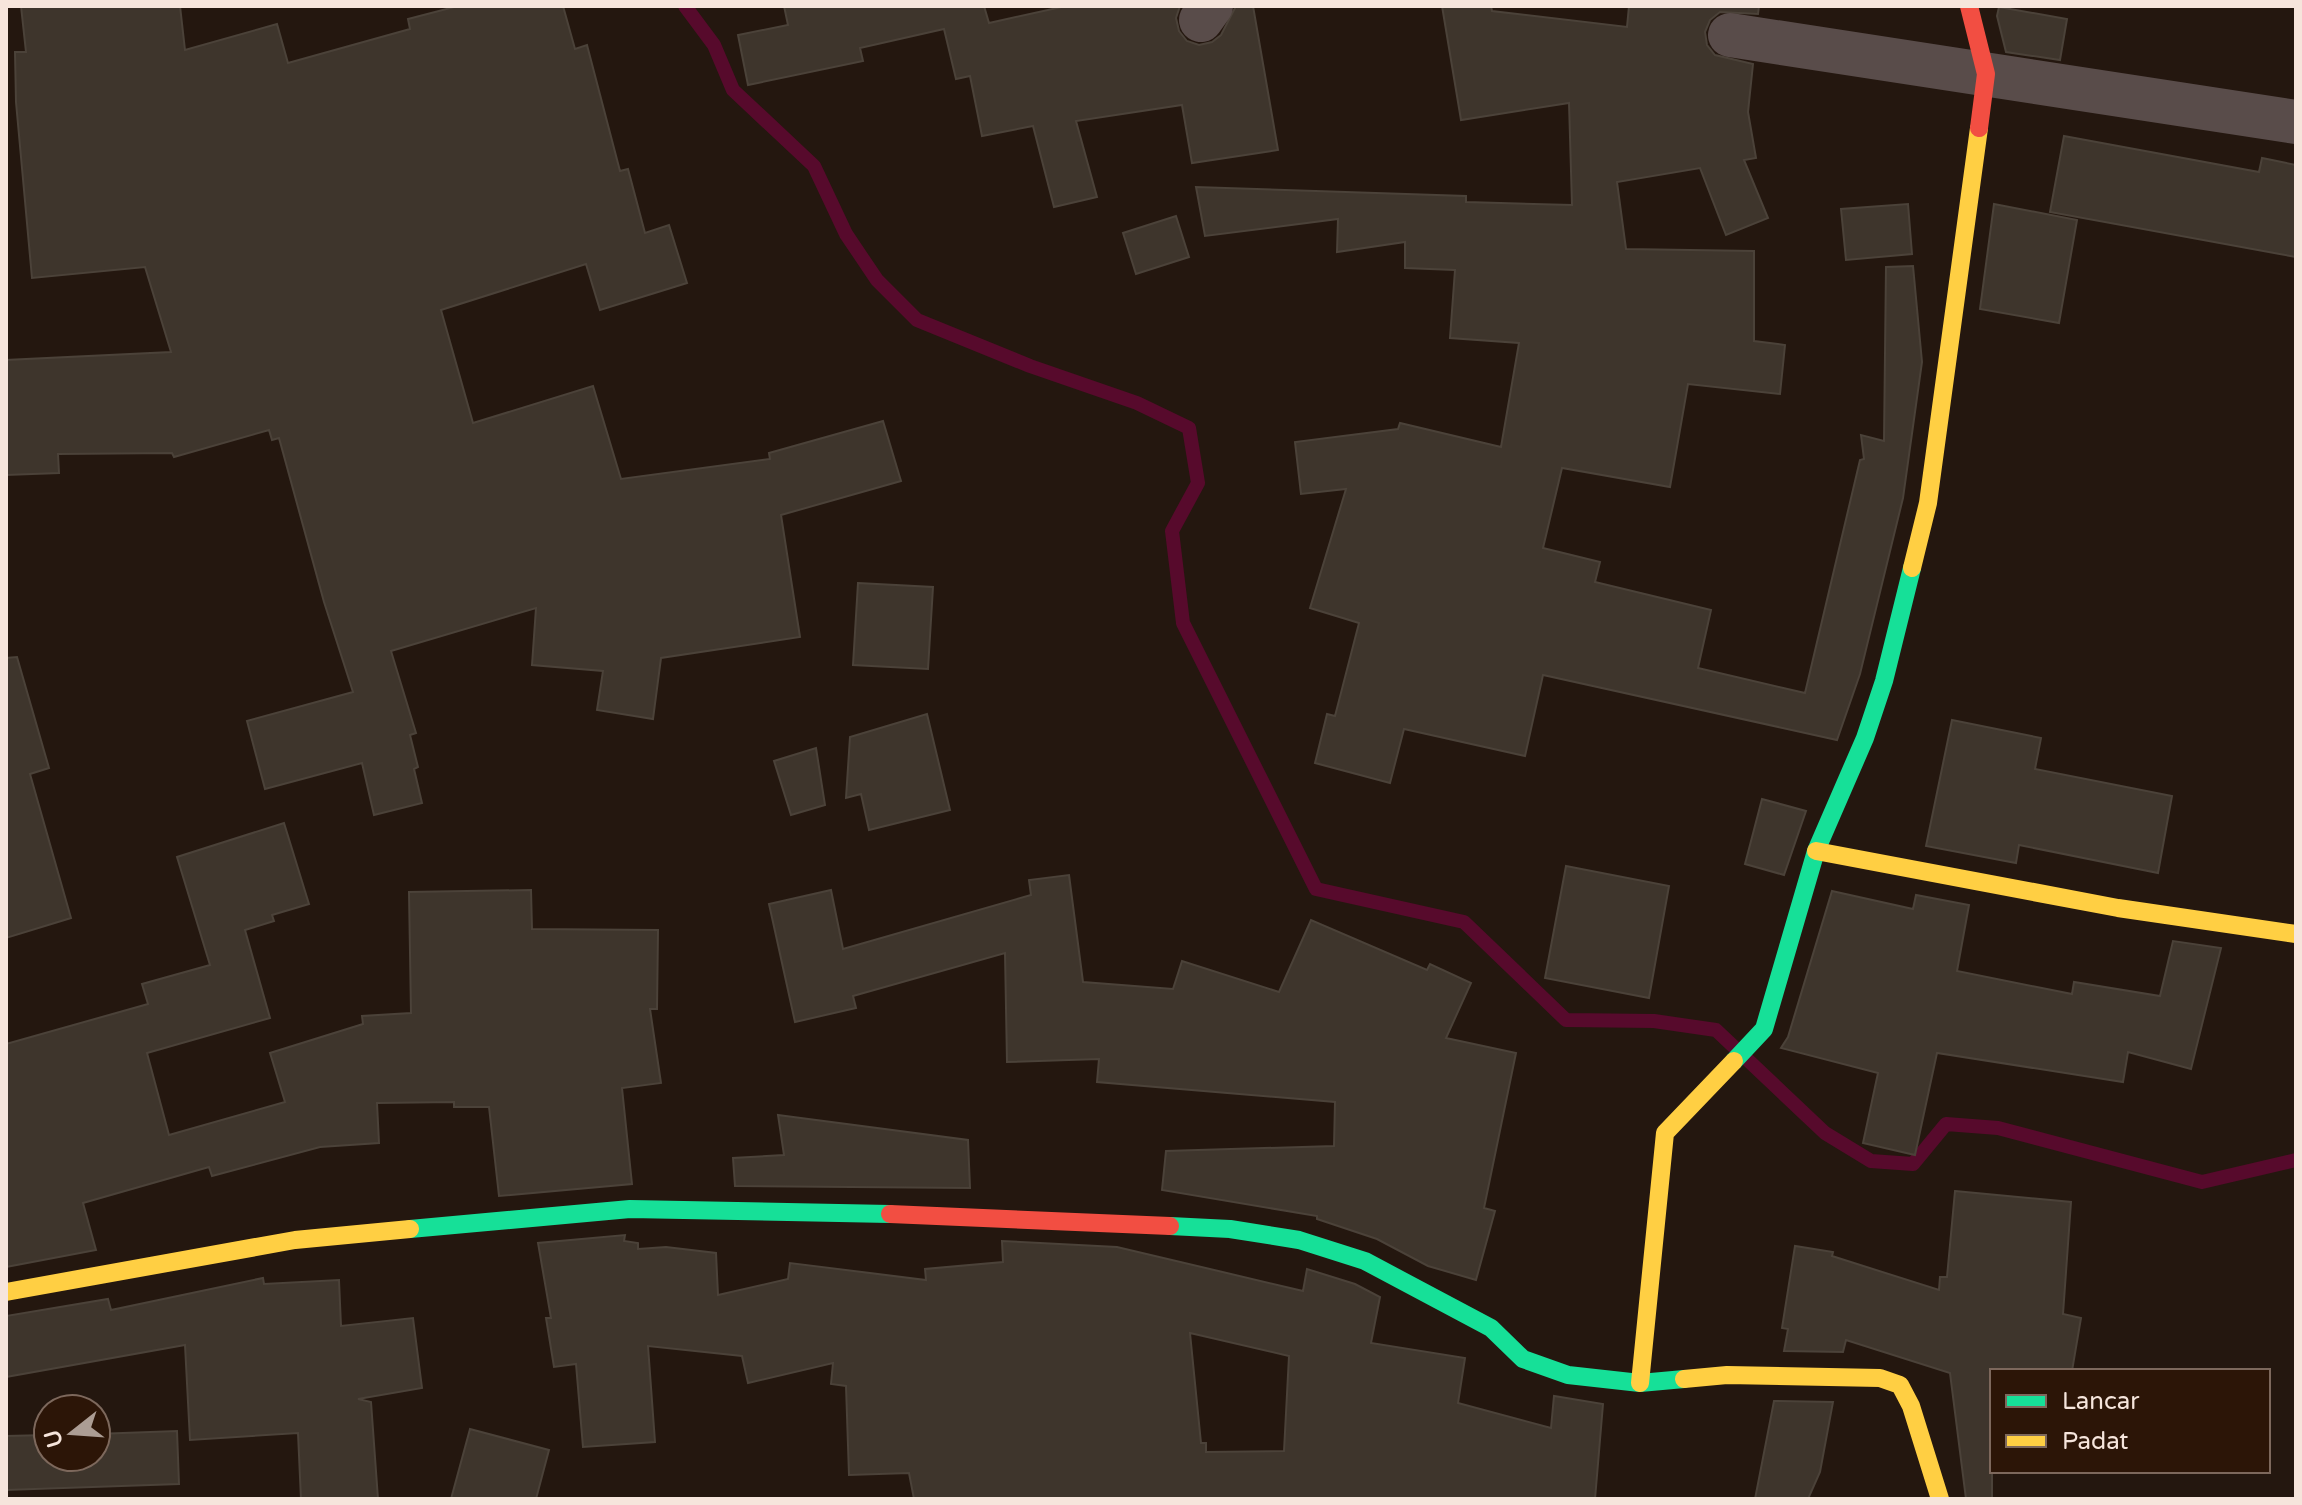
<svg xmlns="http://www.w3.org/2000/svg" width="2302" height="1505" viewBox="0 0 2302 1505" font-family="'Varela Round',sans-serif">
<style>
.lines{fill:none;stroke-linecap:round;stroke-linejoin:round}
.stream{stroke:#570a2c;stroke-width:14}
.building{fill:#3e352c;stroke:#4b4239;stroke-width:2;fill-rule:evenodd}
.street{stroke:#594c4a;stroke-width:44}
.fast{stroke:#16e098;stroke-width:18}
.slow{stroke:#ffcf43;stroke-width:18}
.jam{stroke:#f24e42;stroke-width:18}
</style>
<rect width="100%" height="100%" fill="#24170f"/>
<g class="lines">
<path class="stream" d="M685 6 714 45 733 90 814 166 846 234 877 280 917 320 1030 366 1137 403 1189 428 1198 483 1172 531 1183 623 1316 889 1464 922 1566 1020 1654 1021 1716 1030 1825 1133 1871 1161 1913 1164 1946 1124 1998 1128 2202 1182 2296 1160"/>
</g>
<g class="building">
<path d="M21 6H180L185 50 277 24 288 63 410 29 408 19 458 6H563L575 49 587 45 620 171 628 169 645 233 669 225 687 283 600 310 586 264 441 310 473 423 593 386 621 479 770 459 769 453 883 421 901 481 781 515 800 637 661 658 653 719 597 710 603 671 532 665 536 608 391 651 416 733 410 735 418 767 414 769 422 803 374 815 362 763 265 789 247 721 353 692 324 602 279 438 272 440 269 430 174 457 172 453 58 454 59 473 6 475V360L171 352 145 267 32 278 16 102 15 52H26Z"/>
<path d="M784 6H984L989 23 1066 6H1180L1176 18 1179 31 1187 41 1199 45 1212 42 1221 35 1236 6H1253L1278 150 1192 163 1182 105 1076 121 1097 197 1054 207 1033 126 982 136 970 76 956 79 944 29 860 48 863 61 748 85 738 35 788 25Z"/>
<path d="M1442 6H1491L1492 11 1627 27 1629 6H1759L1758 14 1720 12 1710 20 1705 32 1707 45 1715 55 1753 64 1748 112 1756 158 1744 160 1768 218 1726 235 1700 168 1617 182 1626 249 1754 251V341L1785 345 1780 394 1688 384 1670 487 1562 468 1543 548 1600 562 1595 582 1711 610 1698 668 1805 693 1860 460 1864 459 1861 435 1884 441 1886 267 1913 266 1922 362 1903 498 1860 674 1837 740 1543 675 1525 756 1404 729 1390 783 1315 763 1327 714 1335 716 1359 623 1310 608 1346 489 1301 494 1295 442 1398 429 1400 423 1501 447 1519 343 1450 338 1455 270 1405 268V242L1337 252 1338 219 1205 236 1196 187 1466 196V202L1572 205 1569 103 1461 120Z"/>
<path d="M1999 7 2067 19 2060 60 2006 52 1997 16Z"/>
<path d="M2064 136 2259 172 2262 158 2296 165V257L2050 212Z"/>
<path d="M1908 204 1912 254 1846 260 1841 209Z"/>
<path d="M1994 204 2077 220 2059 323 1980 309Z"/>
<path d="M1176 216 1189 257 1136 274 1123 233Z"/>
<path d="M858 583 933 587 928 669 853 665Z"/>
<path d="M17 657 49 768 30 774 71 918 6 938V658Z"/>
<path d="M927 714 950 810 869 830 861 794 846 798 850 737Z"/>
<path d="M1952 720 2041 738 2035 769 2172 796 2158 873 2019 845 2016 863 1926 846Z"/>
<path d="M816 748 825 805 791 815 774 761Z"/>
<path d="M1762 799 1806 811 1784 875 1745 864Z"/>
<path d="M284 823 309 904 272 915 274 921 245 930 270 1018 147 1053 169 1135 285 1102 270 1053 363 1024 362 1016 411 1013 409 892 531 890 532 929 658 930 657 1009H650L661 1083 622 1088 632 1184 499 1196 489 1107H454V1102L377 1103 379 1143 320 1147 212 1176 209 1167 83 1203 96 1250 6 1267V1044L148 1004 142 984 210 965 177 857Z"/>
<path d="M1566 866 1669 886 1649 998 1545 978Z"/>
<path d="M1069 875 1083 982 1173 989 1182 961 1279 992 1311 920 1427 970 1430 964 1471 983 1446 1038 1516 1053 1484 1208 1495 1211 1476 1280 1428 1266 1377 1239 1317 1219V1216L1162 1190 1166 1151 1334 1146 1335 1102 1097 1082 1099 1059 1007 1062 1005 953 853 996 856 1008 795 1022 769 904 831 890 843 949 1031 895 1029 880Z"/>
<path d="M1832 891 1913 909 1916 895 1969 905 1957 971 2072 994 2074 982 2160 996 2173 941 2221 948 2191 1069 2128 1052 2123 1082 1937 1053 1915 1155 1863 1143 1878 1073 1781 1048 1788 1037Z"/>
<path d="M778 1115 968 1140 970 1188 735 1186 733 1158 784 1155Z"/>
<path d="M1955 1191 2071 1202 2063 1314 2081 1318 2072 1371H1992V1499H1966L1950 1373 1846 1340 1843 1352 1784 1351 1788 1329 1782 1328 1795 1246 1833 1252 1832 1256 1939 1290 1940 1277H1947Z"/>
<path d="M625 1235 624 1241 638 1243V1249L666 1247 716 1253 718 1295 788 1279 790 1263 926 1280 925 1269 1003 1262 1002 1241 1117 1247 1303 1291 1307 1269 1355 1284 1380 1297 1371 1343 1465 1358 1458 1403 1551 1428 1554 1396 1603 1404 1595 1499H914L909 1473 849 1475 846 1386 831 1384 833 1363 748 1383 742 1356 648 1346 655 1442 583 1447 576 1364 554 1367 546 1318H551L538 1243ZM1190 1333 1289 1356 1284 1451 1206 1452V1443H1201Z"/>
<path d="M263 1278 264 1284 339 1280 341 1326 413 1318 422 1388 358 1399 371 1402 378 1499H301L298 1433 190 1440 185 1345 6 1377V1316L108 1299 111 1310Z"/>
<path d="M1774 1401 1833 1402 1820 1472 1808 1499H1755Z"/>
<path d="M470 1429 549 1450 536 1499H451Z"/>
<path d="M177 1431 179 1484 6 1490V1436L48 1435V1457H96V1434Z"/>
</g>
<g class="lines">
<g class="street">
<path d="M1201 20 1211 6"/>
<path d="M1730 35 2296 122"/>
</g>
<g class="fast">
<path d="M1734 1061 1764 1029 1816 851 1865 738 1884 681 1912 568"/>
<path d="M1170 1226 1230 1229 1299 1240 1365 1261 1491 1328 1523 1359 1568 1375 1640 1383 1684 1379"/>
<path d="M410 1229 630 1209 890 1214"/>
</g>
<g class="slow">
<path d="M1912 568 1928 503 1979 128"/>
<path d="M1816 851 2118 908 2296 934"/>
<path d="M6 1292 295 1240 410 1229"/>
<path d="M1684 1379 1727 1375 1880 1378 1900 1385 1911 1406 1940 1499"/>
<path d="M1640 1383 1665 1133 1734 1061"/>
</g>
<g class="jam">
<path d="M1969 6 1986 74 1979 128"/>
<path d="M890 1214 1170 1226"/>
</g>
</g>
<rect width="2302" height="1505" fill="none" stroke="#f6e5dc" stroke-width="16"/>
<rect x="1990" y="1369" width="280" height="104" fill="#2c1507" stroke="#7d685c" stroke-width="2"/>
<rect x="2006" y="1395" width="40" height="12" fill="#16e098" stroke="#7d685c" stroke-width="2"/>
<text x="2062" y="1409" font-size="24" fill="#f6e5dc">Lancar</text>
<rect x="2006" y="1435" width="40" height="12" fill="#ffcf43" stroke="#7d685c" stroke-width="2"/>
<text x="2062" y="1449" font-size="24" fill="#f6e5dc">Padat</text>
<g transform="translate(72 1433) rotate(253)"><circle r="38" fill="#2c1507" stroke="#7d685c" stroke-width="2"/>
<path d="M0-6L14 30L0 20L-14 30Z" fill="#ac9d94"/>
<text y="-12" font-size="22" font-weight="bold" text-anchor="middle" fill="#f6e5dc">U</text>
</g>
</svg>
